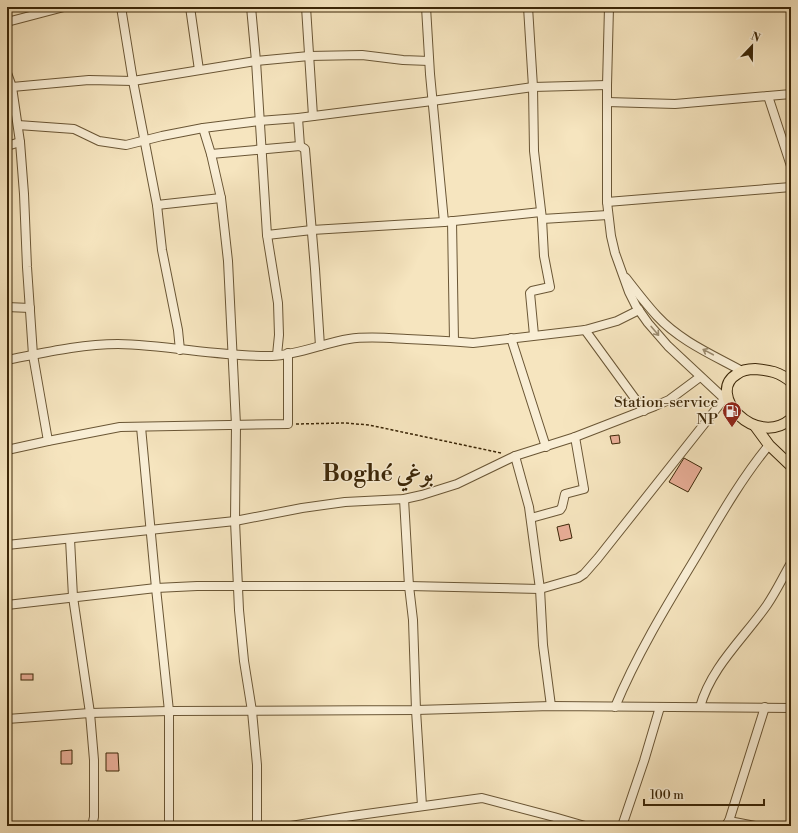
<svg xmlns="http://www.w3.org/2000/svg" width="798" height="833" viewBox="0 0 798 833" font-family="'Libre Bodoni',Amiri,serif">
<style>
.building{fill:#eaaf99;stroke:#3b2607}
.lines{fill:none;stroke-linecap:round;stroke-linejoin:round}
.minor-casing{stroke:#6a5635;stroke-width:10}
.major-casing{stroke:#3b2607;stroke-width:12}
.path{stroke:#3b2607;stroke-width:1.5;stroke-dasharray:3 2;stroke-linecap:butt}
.minor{stroke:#f9eed5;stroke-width:8}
.major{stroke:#f6e5bf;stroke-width:10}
.oneway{stroke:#9a8a6e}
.labels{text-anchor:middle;stroke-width:3;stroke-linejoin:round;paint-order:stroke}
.poi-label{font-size:15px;fill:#3b2607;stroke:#f9eed5;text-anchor:end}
.town-label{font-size:23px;font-weight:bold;fill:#3b2607;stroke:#f9eed5}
</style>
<rect width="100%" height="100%" fill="#f6e5bf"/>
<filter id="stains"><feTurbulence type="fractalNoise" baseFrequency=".005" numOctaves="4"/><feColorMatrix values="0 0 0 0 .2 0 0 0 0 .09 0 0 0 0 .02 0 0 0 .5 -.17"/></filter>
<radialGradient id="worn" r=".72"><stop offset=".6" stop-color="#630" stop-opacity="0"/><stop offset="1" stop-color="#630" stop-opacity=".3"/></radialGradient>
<g class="building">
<path d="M619 435 620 443 612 444 610 436Z"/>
<path d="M684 458 702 468 688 492 669 482Z"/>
<path d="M569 524 572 538 560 541 557 527Z"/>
<rect x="21" y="674" width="12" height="6"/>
<path d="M72 750V764H61V751Z"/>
<path d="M106 753H118L119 771H106Z"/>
</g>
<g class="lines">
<defs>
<g id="minor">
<path d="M121 7 133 81 157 205 162 250 178 330 180 350"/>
<path d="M190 7 199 70"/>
<path d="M251 7 256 61 267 235 278 303 279 335 277 355"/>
<path d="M306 7 313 116"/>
<path d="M426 7 430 74 444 222 541 212"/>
<path d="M528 7 533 87 534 151 542 219 544 256 550 287 532 291 530 293 534 335"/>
<path d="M609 7 607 85V202L611 236 615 253 629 292 636 306 648 323 668 346 728 402"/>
<path d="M7 22 64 7"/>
<path d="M7 73 12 87 20 142 24 194 27 267 33 355 48 441"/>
<path d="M12 87 89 80 133 81 256 61 309 56 362 55 403 60 429 61"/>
<path d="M768 96 791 166"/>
<path d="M607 102 675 104 791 94"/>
<path d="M298 118 300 146"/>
<path d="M18 125 74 129 99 141 126 145 162 136 203 128 259 121 298 118 432 101 533 87 607 85"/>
<path d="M203 128 211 154 221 198 228 261 236 425 235 521 239 610 244 661 252 711 257 765V826"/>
<path d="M7 146 20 142"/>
<path d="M211 154 300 146 305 149 315 269 320 346"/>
<path d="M607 202 791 187"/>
<path d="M157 205 221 198"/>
<path d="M542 219 608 215"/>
<path d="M452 221 454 341"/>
<path d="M267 235 312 230 444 222"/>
<path d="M626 278C636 291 646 304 657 316 680 341 713 355 742 371"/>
<path d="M7 307 30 308"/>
<path d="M585 330 644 411"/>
<path d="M511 338 546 447"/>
<path d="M7 360C43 353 81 344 118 344 169 345 221 357 272 356 298 355 324 343 349 339 368 336 388 338 407 339 429 340 451 341 473 343L585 330 617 321 639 310"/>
<path d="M141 427 156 588 169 711V826"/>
<path d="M7 450 48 441 120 427 288 424V353"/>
<path d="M515 456 529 507 540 589 543 645 551 706"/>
<path d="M404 499 409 586 413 620 416 710 422 806"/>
<path d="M531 518 560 510 562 507 565 494 584 489 575 437"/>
<path d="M70 539 73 597 90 713 94 760V817L92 826"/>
<path d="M7 545 235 521 302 508 345 502 404 499 422 495 457 484 515 456 575 437 655 406 669 400 700 377"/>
<path d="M7 605 156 588 197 586H409L540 589 578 578 584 574 598 558 724 399"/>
<path d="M615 707C637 654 667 605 696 557 719 518 741 479 769 445"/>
<path d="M700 707C711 667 744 638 767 605 776 592 783 577 791 563"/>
<path d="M7 719 90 713 169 711 416 710 551 706 791 708"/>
<path d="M729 821 755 826"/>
<path d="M291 826 352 816 482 798 554 817 585 826"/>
<path d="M622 826 644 761 660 707"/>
<path d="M725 826 729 821 765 707"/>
</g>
<g id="major">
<path d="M791 382C780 372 769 370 755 369 748 369 742 370 737 374 705 393 755 449 791 419"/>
<path d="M755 426 769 445 791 466"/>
</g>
</defs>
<use href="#minor" class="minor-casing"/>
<use href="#major" class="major-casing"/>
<path class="path" d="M296 424 345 423 369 425 501 453"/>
<use href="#minor" class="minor"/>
<use href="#major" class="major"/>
</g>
<defs><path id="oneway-shaft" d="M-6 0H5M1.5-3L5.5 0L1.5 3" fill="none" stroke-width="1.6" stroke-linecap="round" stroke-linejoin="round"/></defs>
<g class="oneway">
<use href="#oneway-shaft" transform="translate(655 331) rotate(50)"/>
<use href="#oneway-shaft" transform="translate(708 352) rotate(-152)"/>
</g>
<defs>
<symbol id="fuel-pin" viewBox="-11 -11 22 30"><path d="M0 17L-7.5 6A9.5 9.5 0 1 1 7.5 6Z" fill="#8f2418" stroke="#f9eed5"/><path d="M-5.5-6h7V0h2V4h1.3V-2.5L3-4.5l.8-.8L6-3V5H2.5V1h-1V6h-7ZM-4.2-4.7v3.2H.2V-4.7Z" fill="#fff"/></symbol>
</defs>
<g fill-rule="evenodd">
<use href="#fuel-pin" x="721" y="400" width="22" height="30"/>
</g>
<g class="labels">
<g class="poi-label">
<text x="718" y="407">Station-service<tspan x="718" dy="17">NP</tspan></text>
</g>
<g class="town-label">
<text x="378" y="481">Boghé بوغي</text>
</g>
</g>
<rect width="798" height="833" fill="none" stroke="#f6e5bf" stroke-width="24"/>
<rect x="8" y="8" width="782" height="817" fill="none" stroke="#3b2607" stroke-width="2"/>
<rect x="12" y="12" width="774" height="809" fill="none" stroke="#3b2607"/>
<g transform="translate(752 46) rotate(22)" stroke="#f9eed5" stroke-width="3" paint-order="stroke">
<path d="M0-3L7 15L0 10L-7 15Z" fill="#3b2607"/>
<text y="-6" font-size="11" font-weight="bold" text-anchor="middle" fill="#3b2607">N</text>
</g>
<path d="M644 799v6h120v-6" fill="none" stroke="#3b2607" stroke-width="2"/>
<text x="650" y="799" font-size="12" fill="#3b2607" stroke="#f9eed5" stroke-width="3" paint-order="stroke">100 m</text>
<rect width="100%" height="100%" filter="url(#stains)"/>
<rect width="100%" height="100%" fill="url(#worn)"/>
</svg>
